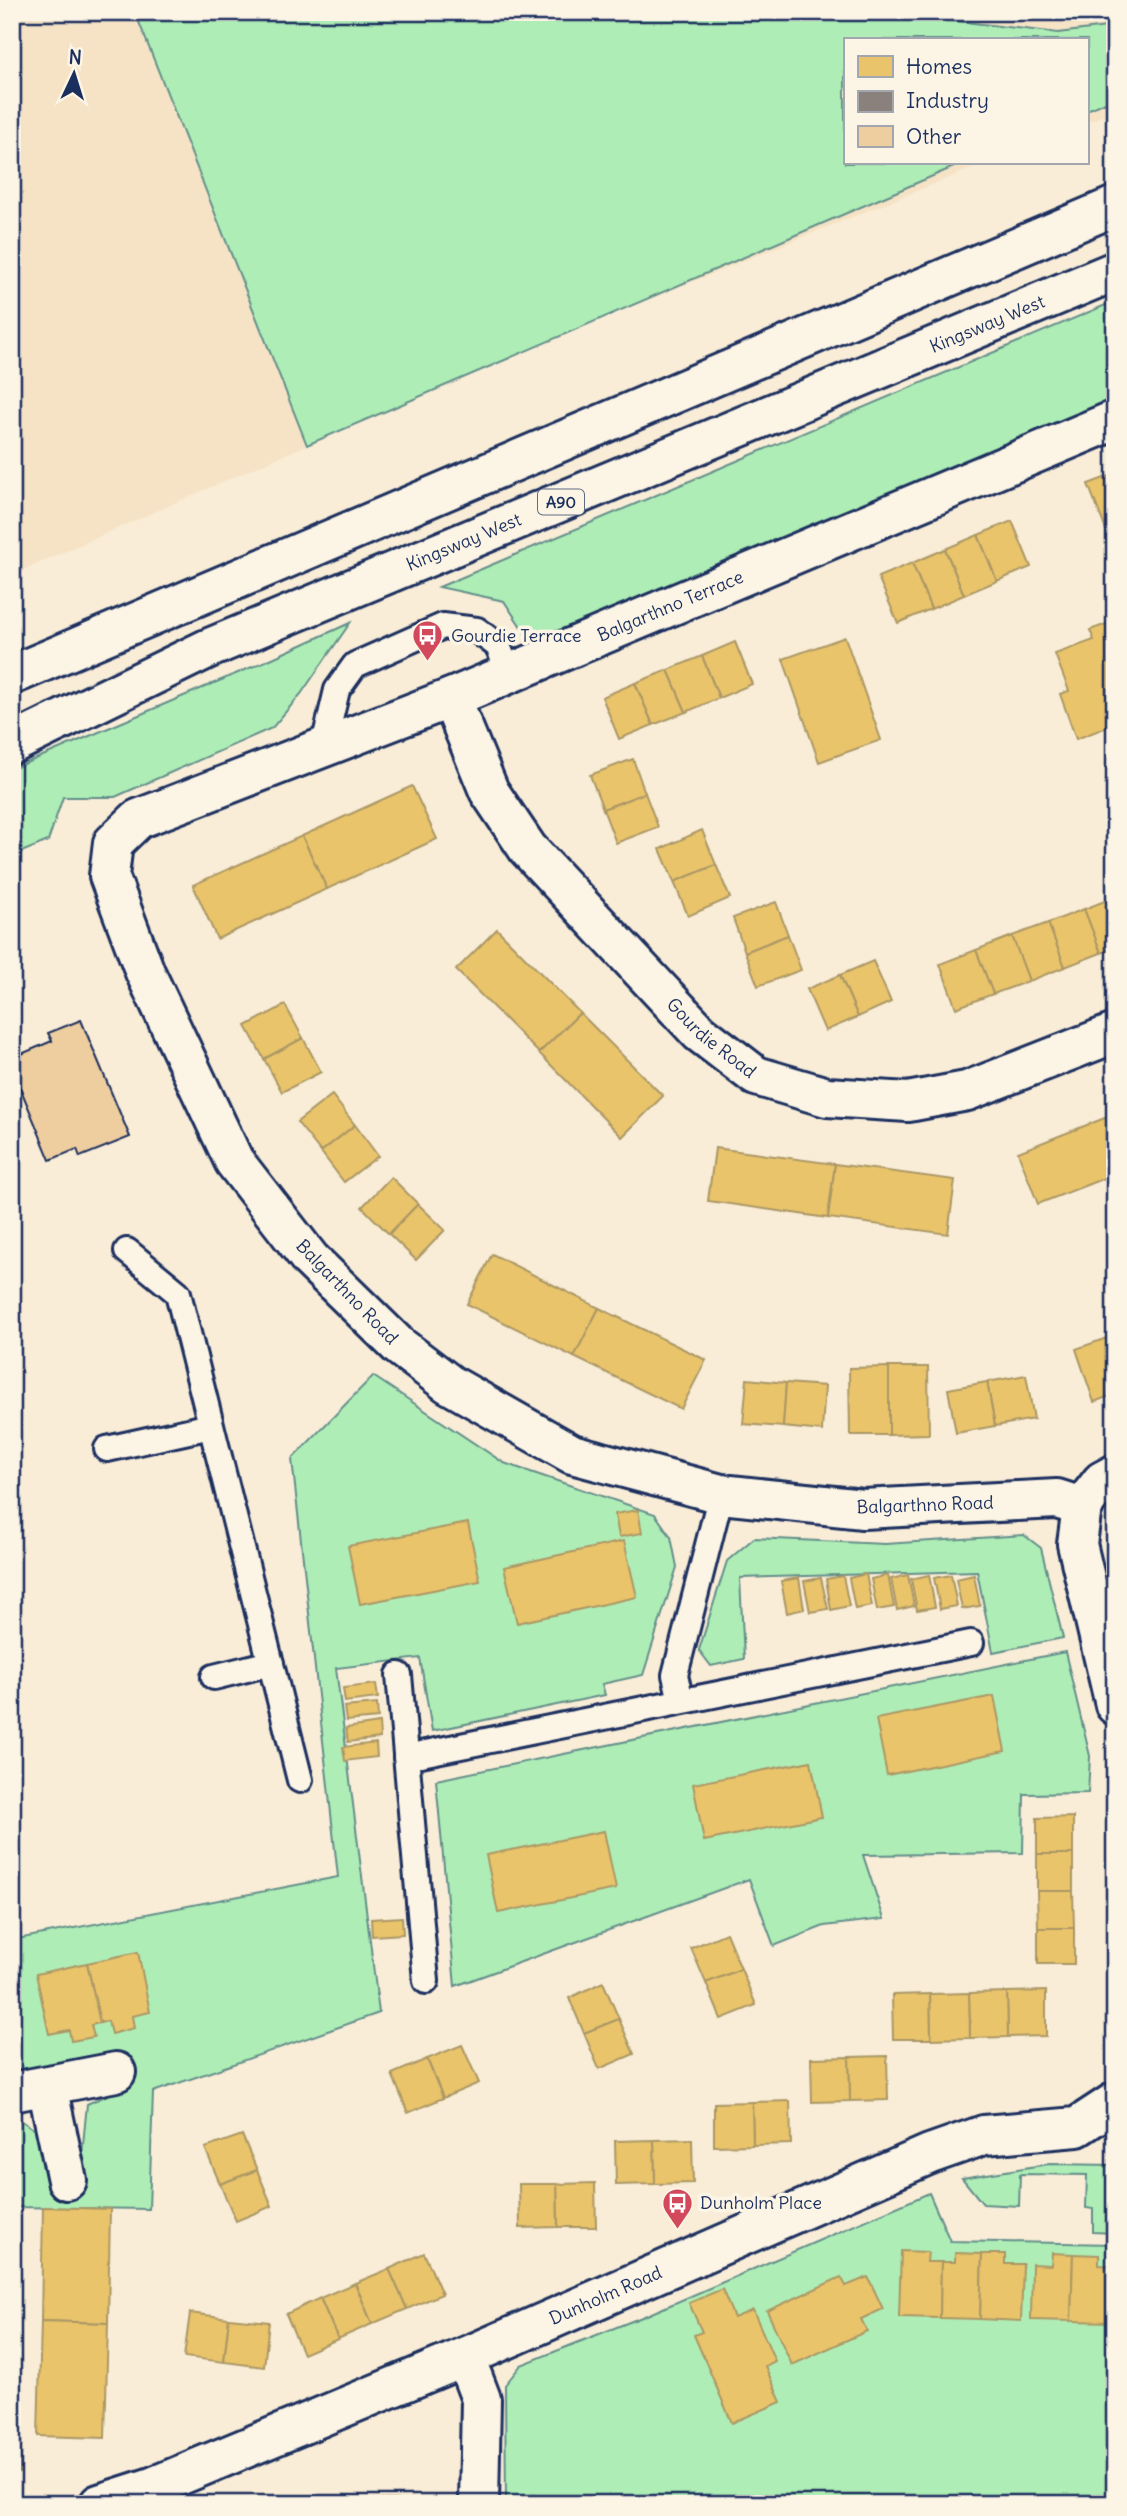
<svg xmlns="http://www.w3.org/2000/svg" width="1127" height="2516" viewBox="0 0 1127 2516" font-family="Delius,sans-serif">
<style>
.built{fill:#f6e3c6}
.green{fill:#aeeeb6;stroke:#648e8a;stroke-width:2}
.homes{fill:#e9c46a;stroke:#ab9766;stroke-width:2}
.industry{fill:#8a817c;stroke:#696873;stroke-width:2}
.building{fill:#eecd9f;stroke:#1b2f5e;stroke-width:2}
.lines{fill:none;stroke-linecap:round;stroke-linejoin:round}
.lane-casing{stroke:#1b2f5e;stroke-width:30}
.street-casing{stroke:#1b2f5e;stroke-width:44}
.highway-casing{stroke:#1b2f5e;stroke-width:44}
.lane{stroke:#fcf5e5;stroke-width:24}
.street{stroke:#fcf5e5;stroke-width:38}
.highway{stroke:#fcf5e5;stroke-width:38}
.labels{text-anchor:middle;stroke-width:7;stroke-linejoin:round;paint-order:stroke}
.shield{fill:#fcf5e5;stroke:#5e6a86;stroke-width:2}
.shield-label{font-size:16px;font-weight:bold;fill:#1b2f5e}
.street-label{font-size:18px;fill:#1b2f5e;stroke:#fcf5e5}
.poi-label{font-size:18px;fill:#1b2f5e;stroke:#fcf5e5;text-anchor:start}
</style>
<rect width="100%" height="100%" fill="#f9edd7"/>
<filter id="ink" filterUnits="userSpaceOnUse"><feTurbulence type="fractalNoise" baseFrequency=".0143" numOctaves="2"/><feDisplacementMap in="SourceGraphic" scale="14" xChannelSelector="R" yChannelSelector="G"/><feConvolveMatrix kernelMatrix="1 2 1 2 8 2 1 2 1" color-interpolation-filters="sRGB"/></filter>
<g filter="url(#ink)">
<path class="built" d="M12 12H1115V111L1087 122V40H845V163H986L499 360 12 575Z"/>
<g class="green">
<path d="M135 12H881L1058 33 1115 26V98L1087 110V40H845V163H963L307 445Z"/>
<path d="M1115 301V400L533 645 504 601 439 587Z"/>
<path d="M350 623 301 694 272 728 115 797H63L48 841 12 856V769L266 661Z"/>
<path d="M373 1376 504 1463 655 1514 671 1537 677 1567 643 1675 602 1684 605 1695 432 1731 420 1658 336 1668 379 2013 153 2092 149 2209 12 2207V2119H19L38 2132 50 2185 87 2178 82 2155 87 2104 119 2090 12 2076V1940L338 1877 292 1459Z"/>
<path d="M1024 1535 1041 1548 1063 1638 993 1652 977 1571 740 1578 744 1659 711 1666 699 1650 727 1561 754 1538 885 1544Z"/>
<path d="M1065 1652 1090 1756 1088 1793 1024 1794 1023 1853 863 1855 884 1919 824 1926 774 1946 749 1879 455 1986 436 1780Z"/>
<path d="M1049 2164 1115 2165V2233L1093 2232V2209L1086 2208 1087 2175 1020 2174 1019 2206 983 2204 962 2178Z"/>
<path d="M929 2193 950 2241 1115 2244V2504H542L534 2495 523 2504H506L505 2385 521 2365 647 2315Z"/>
</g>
<g class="homes">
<path d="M1115 474V553L1088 484Z"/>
<path d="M1012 521 1031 567 997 581 978 535Z"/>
<path d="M978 535 997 581 964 595 945 549Z"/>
<path d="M945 549 964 595 931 609 912 563Z"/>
<path d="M912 563 931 609 898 623 878 577Z"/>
<path d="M1115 621V724L1076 739 1060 694 1069 691 1055 654 1094 640 1090 630Z"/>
<path d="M845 637 881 740 819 762 783 659Z"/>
<path d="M735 642 752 684 719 698 702 656Z"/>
<path d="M702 656 719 698 686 712 668 670Z"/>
<path d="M668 670 686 712 653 725 635 683Z"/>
<path d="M635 683 653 725 619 739 602 697Z"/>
<path d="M633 759 645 793 603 809 590 775Z"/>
<path d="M412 786 437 839 327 889 302 836Z"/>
<path d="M645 793 658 827 616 843 603 809Z"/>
<path d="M702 830 716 865 674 882 660 849Z"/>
<path d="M302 836 327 889 217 939 193 885Z"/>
<path d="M716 865 730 898 688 916 674 882Z"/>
<path d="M1115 897V948L1101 953 1084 909Z"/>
<path d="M776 902 788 935 745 952 733 918Z"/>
<path d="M1084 909 1101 953 1065 967 1048 923Z"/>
<path d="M1048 923 1065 967 1029 981 1012 936Z"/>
<path d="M497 929 580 1013 539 1053 456 970Z"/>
<path d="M788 935 801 970 758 986 745 952Z"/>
<path d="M1012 936 1029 981 993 994 976 950Z"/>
<path d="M976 950 993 994 956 1008 940 964Z"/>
<path d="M873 961 891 1002 858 1017 840 975Z"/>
<path d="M840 975 858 1017 825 1031 807 989Z"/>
<path d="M285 1005 303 1038 264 1059 246 1026Z"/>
<path d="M580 1013 663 1096 622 1137 539 1053Z"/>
<path d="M303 1038 321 1072 282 1092 264 1059Z"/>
<path d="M332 1095 355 1125 321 1152 297 1122Z"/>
<path d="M1115 1114V1174L1038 1204 1018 1152Z"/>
<path d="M355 1125 378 1156 344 1182 321 1152Z"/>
<path d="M715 1148 835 1164 828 1218 708 1201Z"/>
<path d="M835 1164 955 1180 948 1234 828 1218Z"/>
<path d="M391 1177 418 1204 389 1234 362 1207Z"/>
<path d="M418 1204 445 1230 416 1260 389 1234Z"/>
<path d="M492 1254 599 1308 574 1357 467 1304Z"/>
<path d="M599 1308 706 1360 681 1409 574 1357Z"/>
<path d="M1115 1335V1394L1094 1402 1076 1349Z"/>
<path d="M889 1367V1435H850L849 1368Z"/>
<path d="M889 1367H928L929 1434 889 1435Z"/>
<path d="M1026 1375 1034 1419 995 1426 987 1382Z"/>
<path d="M747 1379 786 1383 783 1427 743 1424Z"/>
<path d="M987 1382 995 1426 956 1433 948 1389Z"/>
<path d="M786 1383 825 1386 822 1431 783 1427Z"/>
<path d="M638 1510 642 1533 619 1537 615 1514Z"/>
<path d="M468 1523 480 1581 360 1604 348 1546Z"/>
<path d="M624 1541 637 1597 517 1623 504 1567Z"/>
<path d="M866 1574 872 1606 855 1609 849 1578Z"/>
<path d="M888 1575 894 1607 877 1610 871 1579Z"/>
<path d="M908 1575 914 1606 897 1610 891 1579Z"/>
<path d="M929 1575 935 1607 917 1610 911 1579Z"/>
<path d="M951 1575 957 1606 940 1609 934 1578Z"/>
<path d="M974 1575 980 1606 962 1609 956 1579Z"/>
<path d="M843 1576 849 1606 831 1610 826 1579Z"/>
<path d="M799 1578 804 1609 787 1613 781 1581Z"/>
<path d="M821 1578 828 1609 810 1612 804 1581Z"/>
<path d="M376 1684 378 1698 345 1702 343 1688Z"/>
<path d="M994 1696 1005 1751 887 1775 876 1719Z"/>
<path d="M377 1704 378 1718 346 1721 344 1707Z"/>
<path d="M379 1723 380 1738 348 1742 346 1728Z"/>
<path d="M376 1743 377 1757 345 1761 343 1747Z"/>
<path d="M811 1761 822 1817 704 1841 693 1784Z"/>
<path d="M1073 1817V1854H1037V1818Z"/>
<path d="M604 1831 616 1889 498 1913 486 1855Z"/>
<rect x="1037" y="1854" width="36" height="37"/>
<path d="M1037 1891H1073L1074 1928H1038Z"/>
<path d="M402 1917 403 1934 372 1936 371 1919Z"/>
<rect x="1038" y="1928" width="36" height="36"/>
<path d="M726 1933 741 1969 706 1983 691 1948Z"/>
<path d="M138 1952 150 2012 132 2016 134 2028 111 2034 108 2021 100 2023 87 1963Z"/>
<path d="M87 1963 100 2023 91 2025 94 2037 71 2041 69 2030 49 2034 36 1974Z"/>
<path d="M741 1969 756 2005 721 2019 706 1983Z"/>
<path d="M603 1982 619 2019 584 2033 569 1998Z"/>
<path d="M1046 1991V2036L1008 2037 1007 1992Z"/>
<path d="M1007 1992 1008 2037 970 2038 969 1993Z"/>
<path d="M969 1993 970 2038 931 2039 930 1994Z"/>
<path d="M930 1994 931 2039H893L892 1995Z"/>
<path d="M619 2019 634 2054 599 2069 584 2033Z"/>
<path d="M462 2045 479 2083 443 2098 427 2059Z"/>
<path d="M887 2056 888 2100 850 2101 849 2057Z"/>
<path d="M849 2057 850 2101 812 2102 811 2058Z"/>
<path d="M427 2059 443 2098 408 2113 392 2074Z"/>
<path d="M790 2101 791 2144 753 2145 752 2102Z"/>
<path d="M752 2102 753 2145 714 2146V2103Z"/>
<path d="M242 2135 257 2170 220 2184 205 2148Z"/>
<path d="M692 2139 693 2183 655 2184 654 2140Z"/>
<path d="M654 2140 655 2184 616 2185 615 2141Z"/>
<path d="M257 2170 272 2206 236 2221 220 2184Z"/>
<path d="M595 2183 596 2227H558L557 2184Z"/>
<path d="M519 2184H557L558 2227 520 2228Z"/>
<path d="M43 2207 110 2209 108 2323 41 2321Z"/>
<path d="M901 2251 928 2252 927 2262H941L940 2318 899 2317Z"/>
<path d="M424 2253 442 2294 407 2309 389 2269Z"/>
<path d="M955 2253 982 2254 980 2319 940 2318 941 2262H955Z"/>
<path d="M1052 2253 1073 2254 1071 2321 1031 2320 1032 2264 1051 2265Z"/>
<path d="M982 2254H1005V2264H1023L1021 2321 980 2319Z"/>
<path d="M1073 2254 1099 2255V2265L1113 2266 1112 2322 1071 2321Z"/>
<path d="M1113 2266H1115V2322H1112Z"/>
<path d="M389 2269 407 2309 372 2324 355 2283Z"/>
<path d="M841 2277 846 2286 868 2277 883 2309 861 2319 867 2331 792 2365 767 2311Z"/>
<path d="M355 2283 372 2324 338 2339 320 2298Z"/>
<path d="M722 2289 734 2318 753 2310 775 2361 765 2366 781 2402 732 2423 694 2335 702 2332 689 2303Z"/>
<path d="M320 2298 338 2339 303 2354 286 2314Z"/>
<path d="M190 2313 229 2318 224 2362 184 2357Z"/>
<path d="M229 2318 269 2322 264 2367 224 2362Z"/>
<path d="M41 2321 108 2323 105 2438 38 2436Z"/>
<path d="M12 2425H21L20 2473H12Z"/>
<path d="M280 2499 397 2500V2504H280Z"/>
</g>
<path class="industry" d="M1026 12H1069L1068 19Z"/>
<path class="building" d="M81 1020 130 1137 80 1157 77 1149 50 1160 12 1068V1058L52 1041 48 1033Z"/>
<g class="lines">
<defs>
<g id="lane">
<path d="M323 749 337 690 355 665 443 626 477 630 498 646 509 673"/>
<path d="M127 1251 178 1293 300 1780"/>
<path d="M107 1449 211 1426"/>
<path d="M399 1675 426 1981"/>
<path d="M214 1677 271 1663"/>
<path d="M681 1701 675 1675 721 1494"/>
<path d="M406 1757 971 1643"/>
</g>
<g id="street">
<path id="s1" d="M451 698 489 791 528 849 700 1033 756 1076 827 1097 908 1102 967 1091 1115 1033"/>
<path id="s2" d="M1082 1507 1057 1499 863 1509 721 1494 572 1454 449 1384 399 1346 310 1259 234 1161 145 972 109 876 113 843 138 819 451 698 1115 420"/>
<path d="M1082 1507 1077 1544 1115 1705"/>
<path d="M1082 1507 1102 1481 1115 1474"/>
<path d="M47 2086 67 2180"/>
<path d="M12 2092 116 2072"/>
<path d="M465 2357 481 2399 479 2504"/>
<path id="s3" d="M99 2504 152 2487 465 2357 930 2154 984 2135 1077 2127 1115 2102"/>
</g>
<g id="highway">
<path d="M12 675 1115 206"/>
<path id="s4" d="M12 744 207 649 1115 271"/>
</g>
</defs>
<use href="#lane" class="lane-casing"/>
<use href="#street" class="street-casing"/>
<use href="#highway" class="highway-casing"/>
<use href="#lane" class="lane"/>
<use href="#street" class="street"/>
<use href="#highway" class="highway"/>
</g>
</g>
<defs>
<symbol id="bus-pin" viewBox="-11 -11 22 30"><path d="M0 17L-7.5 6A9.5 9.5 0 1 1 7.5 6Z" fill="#d1495b" stroke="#fcf5e5"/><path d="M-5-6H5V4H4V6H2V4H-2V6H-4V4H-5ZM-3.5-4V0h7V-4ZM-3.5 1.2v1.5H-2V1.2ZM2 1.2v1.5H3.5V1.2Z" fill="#fff"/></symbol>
</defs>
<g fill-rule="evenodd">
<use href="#bus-pin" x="410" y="618" width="35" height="47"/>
<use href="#bus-pin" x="660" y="2186" width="35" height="47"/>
</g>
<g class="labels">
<rect class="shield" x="538" y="489.5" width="46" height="25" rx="5"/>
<g class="shield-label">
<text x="561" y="508">A90</text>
</g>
<g class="street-label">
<text dy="6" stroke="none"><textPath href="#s4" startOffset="1062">Kingsway West</textPath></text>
<text dy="6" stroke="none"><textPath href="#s4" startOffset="495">Kingsway West</textPath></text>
<text dy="6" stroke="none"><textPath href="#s2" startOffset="1923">Balgarthno Terrace</textPath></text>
<text dy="6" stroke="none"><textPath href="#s1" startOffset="434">Gourdie Road</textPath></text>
<text transform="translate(347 1292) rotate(46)" y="6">Balgarthno Road</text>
<text transform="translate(925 1505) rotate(-2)" y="6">Balgarthno Road</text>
<text dy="6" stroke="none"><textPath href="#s3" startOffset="548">Dunholm Road</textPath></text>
</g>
<g class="poi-label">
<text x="451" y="642">Gourdie Terrace</text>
<text x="700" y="2209">Dunholm Place</text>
</g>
</g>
<rect width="1127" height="2516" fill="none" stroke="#fcf5e5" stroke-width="42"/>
<rect x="21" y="21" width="1085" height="2474" fill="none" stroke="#1b2f5e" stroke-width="2.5" filter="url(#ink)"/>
<rect x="844" y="38" width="245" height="126" fill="#fcf5e5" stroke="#a2a6af" stroke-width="2"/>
<rect x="858" y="56" width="35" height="21" fill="#e9c46a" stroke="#a2a6af" stroke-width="2"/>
<text x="906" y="74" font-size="21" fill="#1b2f5e">Homes</text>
<rect x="858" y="91" width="35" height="21" fill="#8a817c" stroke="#a2a6af" stroke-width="2"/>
<text x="906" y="108" font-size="21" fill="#1b2f5e">Industry</text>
<rect x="858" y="126" width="35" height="21" fill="#eecd9f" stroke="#a2a6af" stroke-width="2"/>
<text x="906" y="144" font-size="21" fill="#1b2f5e">Other</text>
<g transform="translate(74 74) rotate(4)" stroke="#fcf5e5" stroke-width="5" paint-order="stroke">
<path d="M0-5L12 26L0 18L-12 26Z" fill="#1b2f5e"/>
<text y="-10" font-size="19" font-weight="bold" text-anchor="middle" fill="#1b2f5e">N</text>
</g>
</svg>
